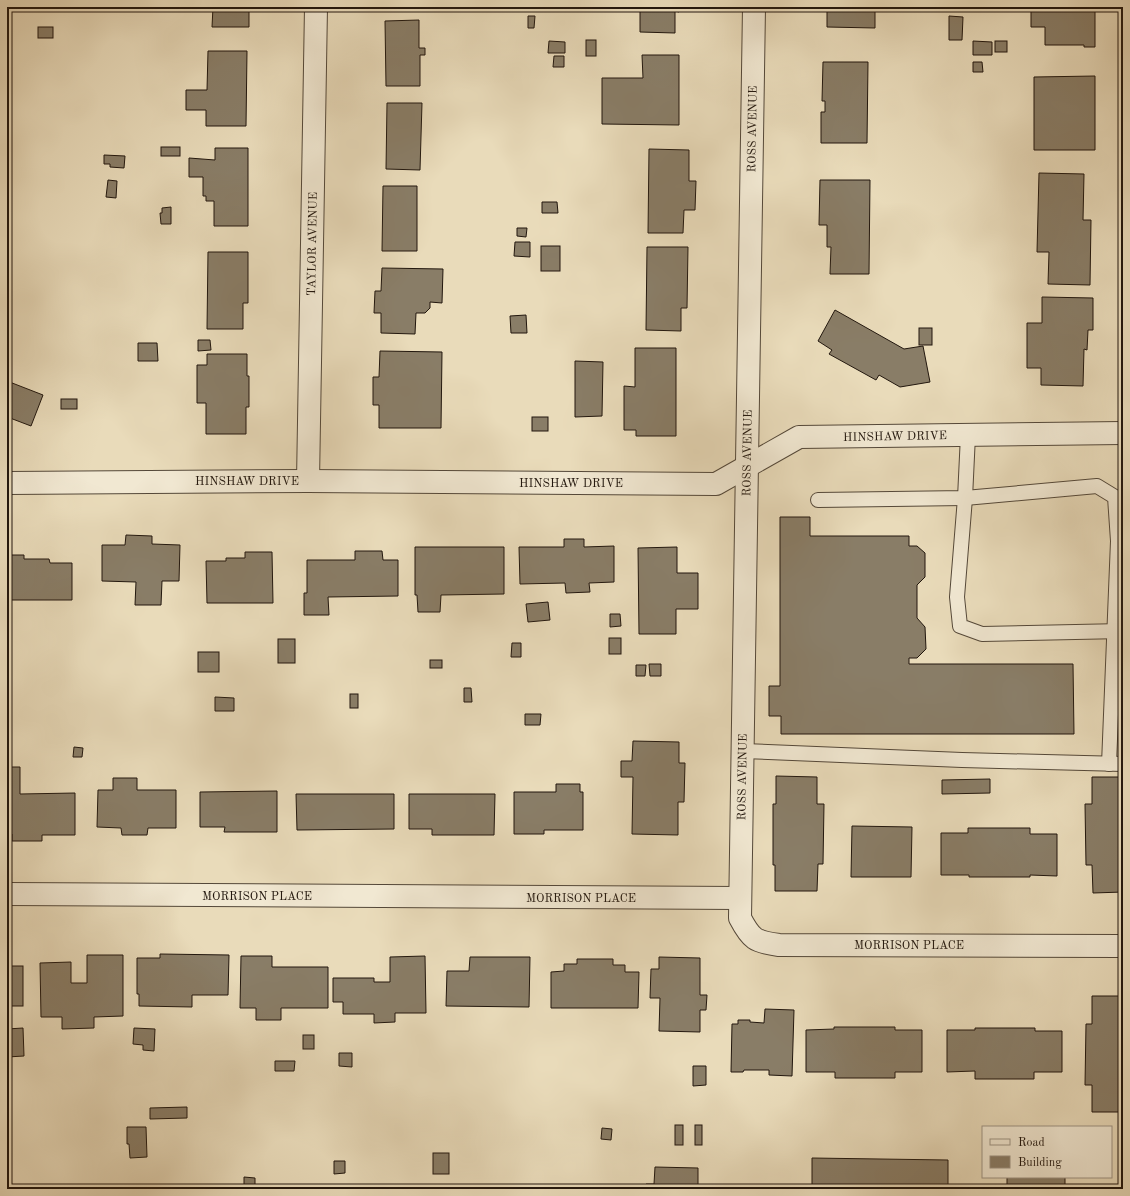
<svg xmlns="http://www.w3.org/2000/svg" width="1130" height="1196" viewBox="0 0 1130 1196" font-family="'Old Standard TT',serif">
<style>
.building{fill:#897d67;stroke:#22170e}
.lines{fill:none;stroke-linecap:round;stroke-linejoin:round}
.lane-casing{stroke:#544839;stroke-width:16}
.street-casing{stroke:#544839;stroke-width:24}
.lane{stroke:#f1e8d2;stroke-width:14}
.street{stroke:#f1e8d2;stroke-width:22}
.labels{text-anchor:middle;stroke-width:3.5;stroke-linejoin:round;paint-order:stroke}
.street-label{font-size:12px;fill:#22170e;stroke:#f1e8d2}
</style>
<rect width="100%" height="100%" fill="#e9dbba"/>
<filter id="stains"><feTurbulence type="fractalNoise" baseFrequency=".005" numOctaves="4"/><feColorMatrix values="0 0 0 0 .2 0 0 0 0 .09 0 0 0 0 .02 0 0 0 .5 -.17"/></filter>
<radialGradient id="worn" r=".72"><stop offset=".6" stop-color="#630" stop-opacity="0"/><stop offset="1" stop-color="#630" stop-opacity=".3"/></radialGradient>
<g class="building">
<path d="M213 7H249V27H212Z"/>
<path d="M626 7H679V12L675 11V33L640 32V7Z"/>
<path d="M827 7H875V28L827 27Z"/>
<path d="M1031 7H1095V47H1084V45H1045V27H1031Z"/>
<path d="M528 16H535L534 28H528Z"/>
<path d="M949 16 963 17 962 40H949Z"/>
<path d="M419 20V48H425V55H420V86H386L385 21Z"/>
<rect x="38" y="27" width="15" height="11"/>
<rect x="586" y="40" width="10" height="16"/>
<path d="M549 41 565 42V53H548Z"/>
<path d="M973 41 992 42V55H973Z"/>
<rect x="995" y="41" width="12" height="11"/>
<rect x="7" y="47" width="1" height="73"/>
<path d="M208 51H247L246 126H206V110H186V90H207Z"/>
<path d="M642 55H679V125L602 124V78H643Z"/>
<path d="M554 56H564V67H553Z"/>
<path d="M823 62H868L867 143H821V112H825V101H822Z"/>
<path d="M973 62H982L983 72H973Z"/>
<path d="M1095 76V150H1034V77Z"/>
<path d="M387 103H422L420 170 386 169Z"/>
<rect x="161" y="147" width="19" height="9"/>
<path d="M215 148H248V226H214V201H206V196H203V177H189V158L215 160Z"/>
<path d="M649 149 689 150V181H696L695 210H684L683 233H648Z"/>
<path d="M104 155 125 156 124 168 110 167V164H104Z"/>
<path d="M1039 173 1084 174 1083 220H1091L1090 285 1048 284 1049 252H1037Z"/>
<path d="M108 180 117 181 116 198 106 197Z"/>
<path d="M820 180H870L869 274H830L831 247H827V225H819Z"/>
<path d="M383 186H417V251H382Z"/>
<path d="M542 202H557L558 213H542Z"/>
<path d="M171 207V224H161L160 213H162V208Z"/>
<path d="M517 228H527L526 237 517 236Z"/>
<path d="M515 242H530V257L514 256Z"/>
<rect x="541" y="246" width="19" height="25"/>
<path d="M647 247H688L687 308H681V331L646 330Z"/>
<path d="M208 252H248V303H243V329H207Z"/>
<path d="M382 268 443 269 442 303 430 302V308L425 313H416L415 334 381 333V313H374L375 291H381Z"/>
<path d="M1042 297 1093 298V330H1088L1087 350 1084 349 1083 386 1041 385V368H1027V323H1042Z"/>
<path d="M835 310 904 349 923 346 930 382 900 387 879 375 876 380 829 354 832 350 818 341Z"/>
<path d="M526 315 527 333H511L510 316Z"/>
<rect x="919" y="328" width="13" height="17"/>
<path d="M198 340H210L211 350 198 351Z"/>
<path d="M138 343H157L158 361H138Z"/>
<path d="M635 348H676V436H636V430H624V386L635 387Z"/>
<path d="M380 351 442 352 441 428H379V405H373V377H379Z"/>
<path d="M207 354H247V376H249V407H246V434H206V403H197V365H207Z"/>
<path d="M575 361 603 362 602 416 575 417Z"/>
<path d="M7 381 43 395 31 426 10 418 9 421H7Z"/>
<rect x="61" y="399" width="16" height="10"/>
<rect x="532" y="417" width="16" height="14"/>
<path d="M780 517H810V536H909V546H917L925 553V577L917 585V618L925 627 926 649 917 658H909V664H1073L1074 734H781V716H769V686H780Z"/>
<path d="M126 535 152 536V544L180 545 179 581H162L161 605H135L136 582 102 581V545H125Z"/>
<path d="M564 539H584V547L614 546V582L589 583 590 592 566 593 565 583 520 584 519 547H564Z"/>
<path d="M415 547H504V594L441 595 440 612H418L417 595H415Z"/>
<path d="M677 547V573H698V609H676V634H639L638 548Z"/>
<path d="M355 551H382L383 560H398V596L328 597 329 615H304V593H307V560H355Z"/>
<path d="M245 552H272L273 603H207L206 561H226V558H245Z"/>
<path d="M7 555H24V559H49L50 563H72V600H7Z"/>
<path d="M548 602 550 620 528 622 526 604Z"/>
<path d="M610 614H620L621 626 610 627Z"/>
<rect x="609" y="638" width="12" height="16"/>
<rect x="278" y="639" width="17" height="24"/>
<path d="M512 643H521V657H511Z"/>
<rect x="198" y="652" width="21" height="20"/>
<rect x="430" y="660" width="12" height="8"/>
<path d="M649 664H661V676H650Z"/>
<path d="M636 665H646L645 676H636Z"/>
<path d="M464 688H471L472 702H464Z"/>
<rect x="350" y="694" width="8" height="14"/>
<path d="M215 697 234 698V711H215Z"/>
<path d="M525 714H541L540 725H525Z"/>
<path d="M633 741 679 742V763H685L684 802H678V835L632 834 633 777H621V761H632Z"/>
<path d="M74 747 83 748 82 757H73Z"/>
<path d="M7 767H20V794L75 793V835H42V841H12V834H8V830H7Z"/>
<path d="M776 776 817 777V804H824L823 864H818L817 891H775V865H773V804H776Z"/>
<path d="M1092 777H1123V892L1093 893 1092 865H1086L1085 804H1092Z"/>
<path d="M113 778H137V790H176V828H148L147 835H122L121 828 97 827 98 790H113Z"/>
<path d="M990 779V793L942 794V780Z"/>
<path d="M556 784H580V792H583V830H544V834H514V792H556Z"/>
<path d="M277 791V832H224L225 827H200V792Z"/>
<path d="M296 794H394V829L297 830Z"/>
<path d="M409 794H495L494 835H432V829H409Z"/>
<path d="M852 826 912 827 911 877H851Z"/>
<path d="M968 828H1030V834H1057V876L1030 875V877H969V875H941V833H968Z"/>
<path d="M160 954 229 955 228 995H192V1007L139 1006V994H137V958H160Z"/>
<path d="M87 955H123V1016L94 1017V1028L62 1029V1017H41L40 963 71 962V983H87Z"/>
<path d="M241 956H272V967H328V1008H281V1020H256V1008H240Z"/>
<path d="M425 956 426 1013H395V1022L374 1023V1014H343V1002H333V978H374V982H390V957Z"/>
<path d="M470 957H530L529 1007 446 1006 447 971H469Z"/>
<path d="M659 957 700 958V995H707L706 1010H700V1032L659 1031 660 998H650L651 969H659Z"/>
<path d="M577 959H613V965H625V972H639L638 1008H551V972L564 971V964H577Z"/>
<rect x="7" y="966" width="16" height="40"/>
<path d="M1092 996H1123V1112H1092V1085H1085L1086 1024H1092Z"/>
<path d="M765 1009 794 1010 792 1076 769 1075V1070H744L743 1072H731L732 1024H738V1020H750V1022L764 1023Z"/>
<path d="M834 1027H895V1030H922V1072H895V1078H835V1072H806V1030L834 1029Z"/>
<path d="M23 1028 24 1056 7 1057V1029Z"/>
<path d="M134 1028 155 1029 154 1051 143 1050V1045L133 1044Z"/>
<path d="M975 1028H1035V1031H1062V1072H1034V1079H975V1071L947 1072V1030H975Z"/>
<rect x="303" y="1035" width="11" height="14"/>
<path d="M339 1053H352V1067L339 1066Z"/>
<path d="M275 1061H295L294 1071H275Z"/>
<path d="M693 1066H706V1085L693 1086Z"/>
<path d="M187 1107V1118L150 1119V1108Z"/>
<rect x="675" y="1125" width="8" height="20"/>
<rect x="695" y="1125" width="7" height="20"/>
<path d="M127 1127H146L147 1157 130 1158 129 1144H127Z"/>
<path d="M602 1128 612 1129 611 1140 601 1139Z"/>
<rect x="433" y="1153" width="16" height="21"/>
<path d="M812 1158 948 1160V1189H812Z"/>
<path d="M334 1161H345V1173L334 1174Z"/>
<path d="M655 1167 698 1168V1189H646V1184H654Z"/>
<path d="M244 1177 255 1178V1189H244Z"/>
<rect x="1007" y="1177" width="58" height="12"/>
<path d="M144 1186 210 1187V1189H144Z"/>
</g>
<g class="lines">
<defs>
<g id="lane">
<path d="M968 435 965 498 957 597 960 626 982 634 1123 631"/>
<path d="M818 500 965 498 1097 486 1115 497 1118 541 1109 764"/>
<path d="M743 751 962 760 1123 764"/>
</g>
<g id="street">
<path d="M754 7 740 918C751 939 755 942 779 945L1123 946"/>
<path d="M308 481 316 7"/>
<path d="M7 483 308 481 716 484 799 437 1123 433"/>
<path d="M7 894 740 898"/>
</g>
</defs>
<use href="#lane" class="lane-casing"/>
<use href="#street" class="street-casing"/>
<use href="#lane" class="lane"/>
<use href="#street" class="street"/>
</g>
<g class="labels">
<g class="street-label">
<text transform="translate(752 129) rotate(-89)" y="4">ROSS AVENUE</text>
<text transform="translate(312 244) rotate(-89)" y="4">TAYLOR AVENUE</text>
<text transform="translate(895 436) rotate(-1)" y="4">HINSHAW DRIVE</text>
<text transform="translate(747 453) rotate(-89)" y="4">ROSS AVENUE</text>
<text x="247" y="485">HINSHAW DRIVE</text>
<text x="571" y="487">HINSHAW DRIVE</text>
<text transform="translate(742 777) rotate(-89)" y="4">ROSS AVENUE</text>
<text x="257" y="900">MORRISON PLACE</text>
<text x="581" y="902">MORRISON PLACE</text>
<text x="909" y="949">MORRISON PLACE</text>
</g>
</g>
<rect width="1130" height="1196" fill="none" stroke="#e9dbba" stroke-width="24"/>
<rect x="8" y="8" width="1114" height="1180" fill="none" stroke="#22170e" stroke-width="2"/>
<rect x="12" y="12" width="1106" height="1172" fill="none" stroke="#22170e"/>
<rect x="982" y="1126" width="130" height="52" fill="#f1e8d2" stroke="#9e9484"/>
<rect x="990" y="1139" width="20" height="6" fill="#f1e8d2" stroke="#9e9484"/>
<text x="1018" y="1146" font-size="12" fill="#22170e">Road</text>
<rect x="990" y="1156" width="20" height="12" fill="#897d67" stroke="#9e9484"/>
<text x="1018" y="1166" font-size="12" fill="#22170e">Building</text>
<rect width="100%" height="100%" filter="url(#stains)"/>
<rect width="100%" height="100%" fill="url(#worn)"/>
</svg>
